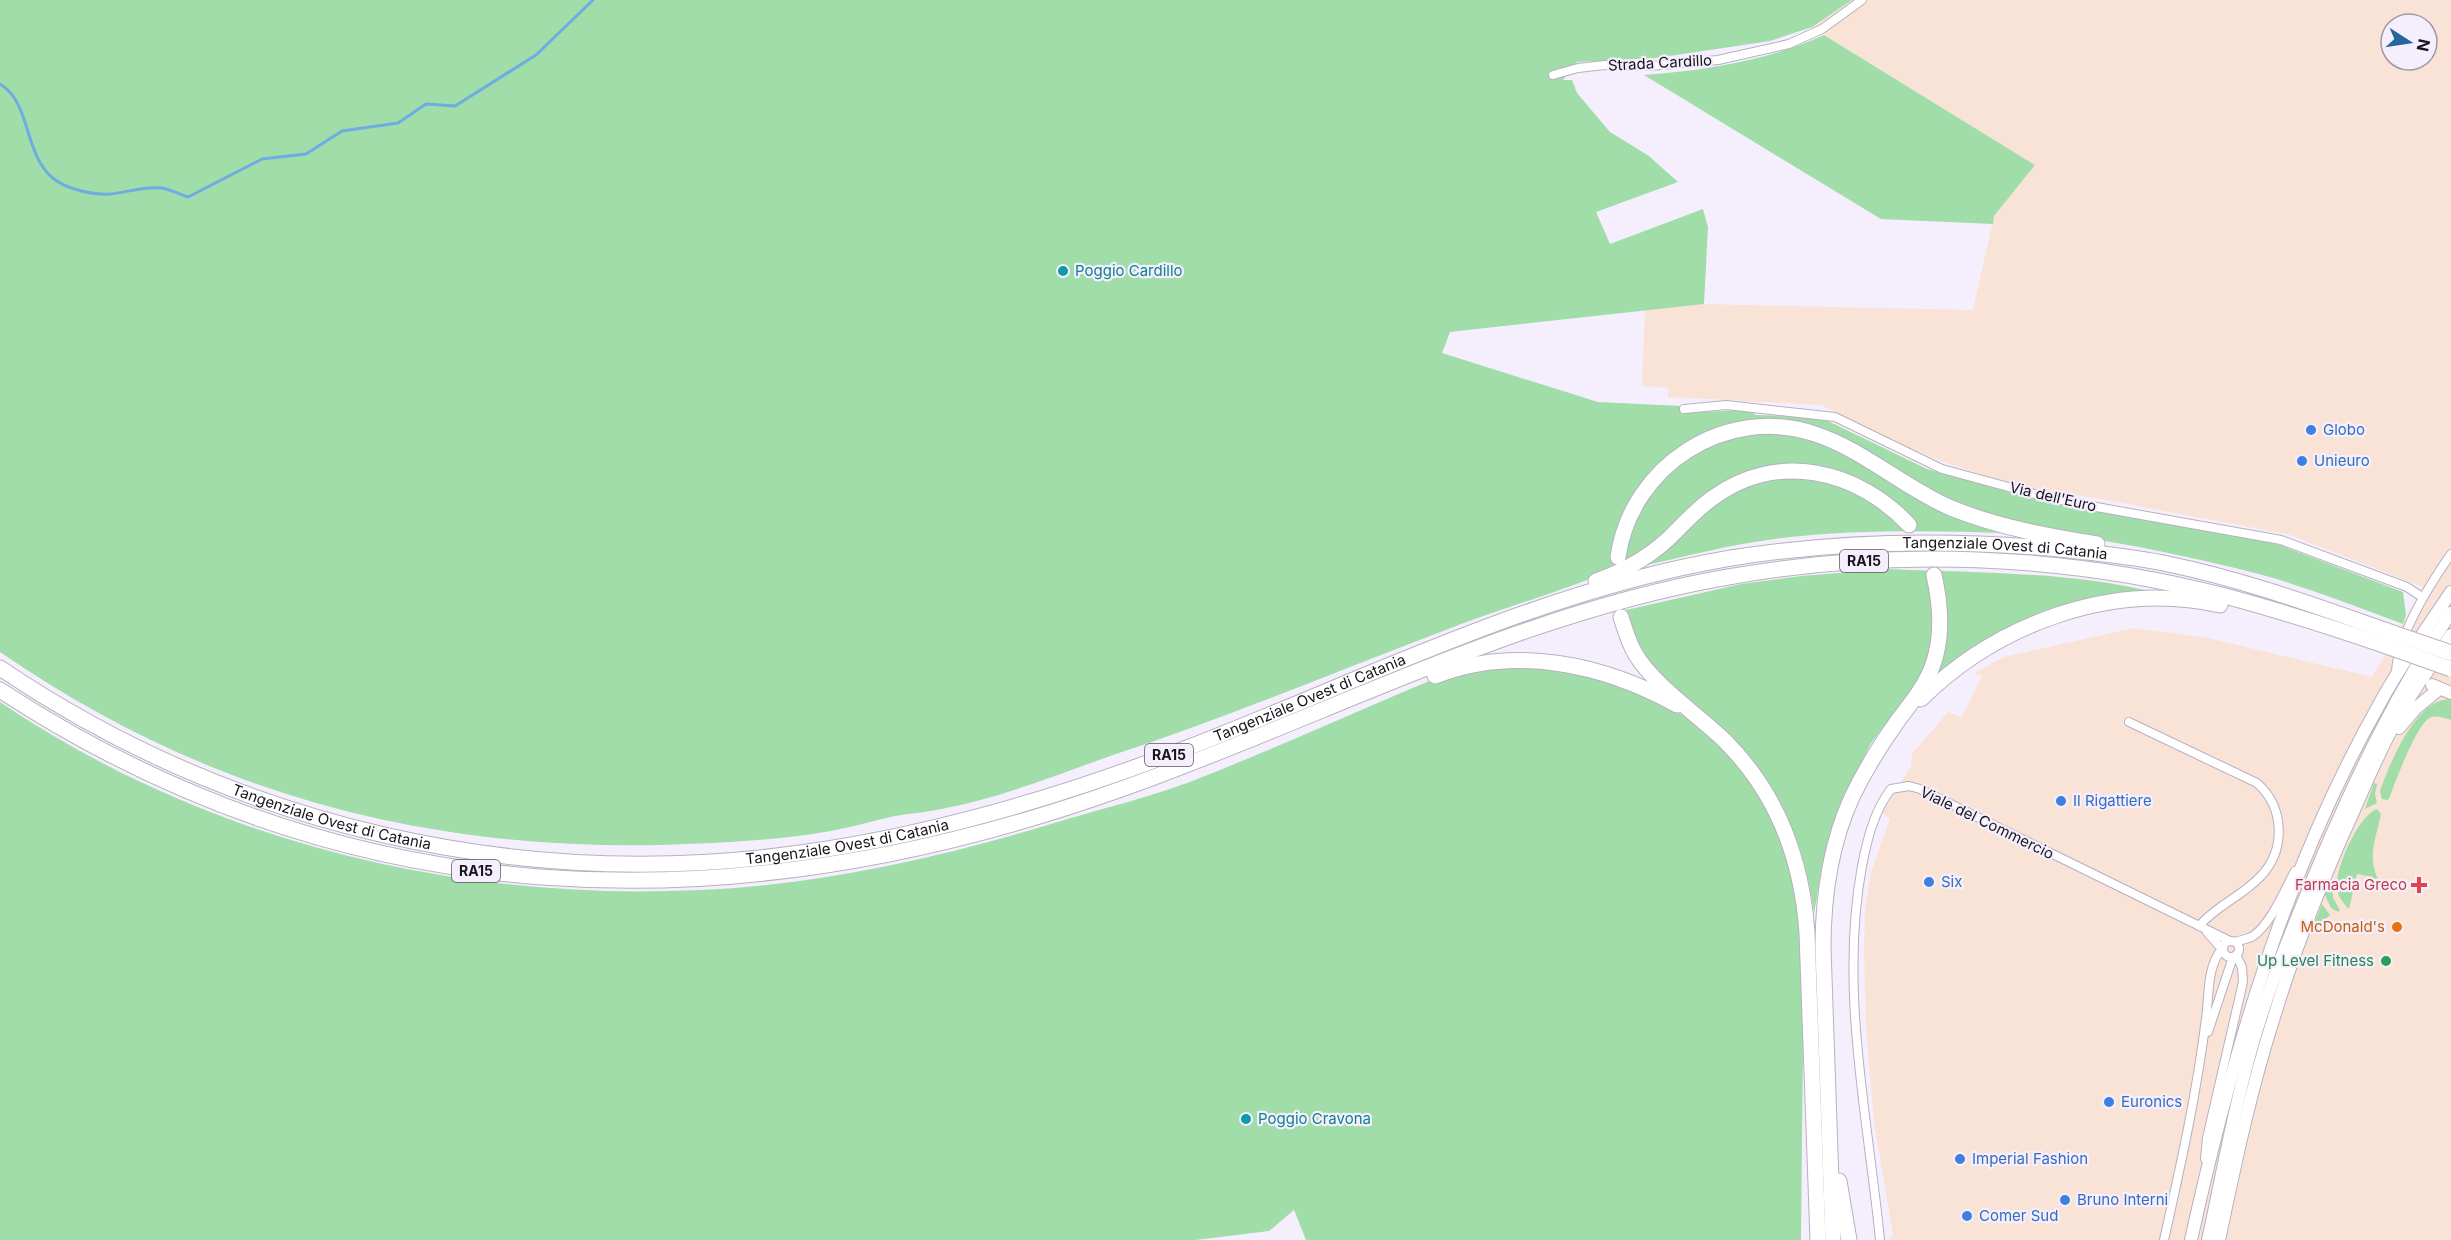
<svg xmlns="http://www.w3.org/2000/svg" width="2451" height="1240" viewBox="0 0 2451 1240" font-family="Inter,sans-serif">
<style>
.commercial{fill:#f9e3d6;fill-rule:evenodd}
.green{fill:#a0dda9}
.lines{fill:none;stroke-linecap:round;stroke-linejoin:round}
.stream{stroke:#6eace3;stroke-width:3}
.street-casing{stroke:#b7b0c0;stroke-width:10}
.secondary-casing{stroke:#b7b0c0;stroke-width:14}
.primary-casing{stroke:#b7b0c0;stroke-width:14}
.highway-casing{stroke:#b7b0c0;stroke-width:17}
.street{stroke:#fff;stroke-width:8}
.secondary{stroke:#fff;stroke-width:12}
.primary{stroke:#fff;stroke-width:12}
.highway{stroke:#fff;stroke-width:15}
.highway-bridge-casing{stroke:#b7b0c0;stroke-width:17;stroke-linecap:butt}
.highway-bridge{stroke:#fff;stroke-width:15}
.culture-dot{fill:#0f9aa8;stroke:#f5effd;stroke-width:2}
.shop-dot{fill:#3f7fe0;stroke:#f5effd;stroke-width:2}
.health-dot{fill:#e0444e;stroke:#f5effd;stroke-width:2}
.food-dot{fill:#e8710a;stroke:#f5effd;stroke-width:2}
.leisure-dot{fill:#2e9e5b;stroke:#f5effd;stroke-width:2}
.labels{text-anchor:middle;stroke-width:4.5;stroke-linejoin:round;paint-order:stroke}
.shield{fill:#f5effd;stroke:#5a565f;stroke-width:1.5}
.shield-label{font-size:14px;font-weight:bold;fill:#18151b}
.street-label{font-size:15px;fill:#18151b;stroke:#f5effd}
.culture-label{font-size:15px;fill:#0d838f;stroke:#f5effd;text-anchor:start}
.shop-label{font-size:15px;fill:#366cbe;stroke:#f5effd;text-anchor:start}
.health-label{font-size:15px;fill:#be3a42;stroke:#f5effd;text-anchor:end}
.food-label{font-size:15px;fill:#c56008;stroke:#f5effd;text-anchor:end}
.leisure-label{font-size:15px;fill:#27864d;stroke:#f5effd;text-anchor:end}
</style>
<rect width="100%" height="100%" fill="#f5effd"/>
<path class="commercial" d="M1852 0H2451V1240H1888L1893 1234 1874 1123 1866 1026 1864 951 1865 909 1871 873 1890 818 1882 813 1911 766 1912 754 1948 712 1962 717 1982 676 1974 673 2004 657 2134 628 2208 638 2372 677 2423 587 2290 535 2101 499 2042 490 1983 475 1943 462 1912 449 1821 405 1668 397V388L1642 386 1645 309 1704 304 1973 310 1994 216 2035 165 1812 27ZM2391 24H2427V60H2391Z"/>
<g class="green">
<path d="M0 0H1852L1812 27 1770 41 1656 58 1577 62 1563 80H1572L1577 93 1610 132 1649 156 1678 182 1596 212 1610 244 1703 209 1708 227 1704 304 1450 332 1442 353 1598 402 1681 406 1682 413 1742 410 1750 411 1756 415 1812 417 1828 421 1927 469 2038 500 2277 544 2403 592 2406 615 2403 624C2347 603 2292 581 2235 568 2194 558 2152 549 2111 542 2056 532 2000 523 1949 501 1880 471 1831 415 1751 421 1697 425 1647 465 1623 512 1616 527 1614 544 1611 560L1625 554C1626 536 1638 515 1648 499 1689 435 1755 418 1825 442L1948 511 2011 533C1938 531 1864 529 1791 537 1741 542 1691 555 1642 566 1665 548 1683 526 1706 508 1743 478 1789 469 1835 481 1860 488 1887 503 1901 526H1914C1875 477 1821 456 1759 471 1715 482 1691 514 1659 541 1638 559 1613 571 1587 580 1545 596 1502 609 1461 624 1345 668 1231 716 1113 755 1059 774 1003 797 946 808 930 812 912 813 895 816 872 821 849 828 825 832 771 841 715 843 661 845 416 850 202 791 0 652Z"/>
<path d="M1824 35 2035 165 1994 216 1993 224 1881 219 1644 75C1706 70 1767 61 1824 35Z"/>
<path d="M1888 569C1975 573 2063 571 2149 591 2103 598 2051 605 2009 627 1982 642 1957 661 1932 679L1935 605 1931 657 1907 700 1883 727 1870 745 1841 805 1822 865 1814 914C1806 847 1779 786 1732 738 1717 722 1700 709 1683 695 1673 687 1660 679 1652 668 1639 650 1632 631 1626 610L1741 584 1801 576Z"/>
<path d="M1557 666 1655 697 1685 717 1711 738 1732 760 1753 786 1770 815 1784 846 1794 879 1801 946 1803 1043 1801 1240H1306L1294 1210 1269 1231 1196 1240H0V702C204 840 454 902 699 890 825 885 950 855 1071 818 1109 807 1149 797 1187 783 1272 750 1355 712 1439 677L1469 670Z"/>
<path d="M2451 699V720C2443 718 2435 714 2428 719 2415 729 2396 780 2390 796L2388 800 2382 799 2380 791C2390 763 2416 698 2451 699Z"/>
<path d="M2374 783 2377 784 2375 794 2377 803 2365 809Z"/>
<path d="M2377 809 2381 814C2375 843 2366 857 2381 886L2373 884V877L2357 874 2349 909C2343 903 2338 897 2337 888 2335 869 2358 816 2377 809Z"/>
<path d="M2332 879 2333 898 2340 910 2338 912 2331 908 2325 895Z"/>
<path d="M2322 904 2330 915 2313 931 2312 929Z"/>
</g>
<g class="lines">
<path class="stream" d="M0 84C32 103 23 155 54 179 68 190 94 195 111 194 128 192 145 186 162 188 171 190 180 194 188 197L262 159 306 154 342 131 398 123 426 104 455 106 536 55 593 0"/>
<defs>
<g id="street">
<path d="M1553 75 1578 68 1605 65 1649 66 1718 60 1789 44 1822 29 1862 0"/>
<path d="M1684 409 1726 405 1835 417 1942 469 2042 496 2091 506 2281 540 2407 587 2422 597"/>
<path d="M2396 672C2398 634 2430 584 2451 554"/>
<path d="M2129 722 2257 783C2285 808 2286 850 2260 877 2241 897 2217 905 2199 926"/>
<circle cx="2231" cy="949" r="8"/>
<path d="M2235 942C2241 940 2248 939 2253 936 2271 924 2285 889 2295 871"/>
<path d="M2208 1032 2233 957"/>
<path d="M2205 1159 2207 1138 2243 982 2242 967 2236 955"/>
<path d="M1880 1240C1868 1117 1839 990 1862 866 1867 840 1874 811 1891 789L1909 786 1920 789 2228 940"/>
<path d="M2164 1240C2181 1164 2198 1088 2207 1010 2209 990 2208 965 2222 949L2207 932"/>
</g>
<g id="secondary">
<path d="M2437 657 2451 635"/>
<path d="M2432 685 2451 693"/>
<path d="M2399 728 2416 708 2439 689"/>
<path d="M2219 1240C2235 1164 2251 1088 2275 1014 2296 944 2324 876 2354 810 2375 762 2397 711 2429 669"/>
</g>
<g id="primary">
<path d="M2191 1240C2232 1054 2286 869 2380 703 2401 664 2427 628 2451 592"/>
<path d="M2208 1240C2222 1177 2233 1112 2251 1049 2269 985 2294 924 2320 862 2357 775 2397 691 2451 613"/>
</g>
<g id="highway">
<path d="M1618 557C1631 466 1726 404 1815 434 1864 450 1904 488 1951 508 1998 527 2047 536 2097 544"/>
<path d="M1596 581C1622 572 1646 559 1667 540 1683 525 1696 509 1714 497 1778 451 1858 470 1909 525"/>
<path d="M1621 617C1625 630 1629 644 1636 655 1654 685 1699 716 1725 741 1777 793 1802 860 1807 933L1818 1240"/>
<path id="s1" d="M0 668C235 827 520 892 800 853 932 835 1063 796 1187 748 1366 679 1540 590 1731 558 1843 540 1956 539 2069 550 2102 554 2136 557 2168 564 2246 580 2321 608 2396 634"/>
<path d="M1435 676C1515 645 1604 664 1677 705"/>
<path d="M0 690C353 921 738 927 1127 787 1326 716 1518 613 1728 577 1891 548 2064 554 2225 596 2281 611 2337 629 2392 648"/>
<path d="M1921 699C1998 623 2113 581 2220 605"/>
<path d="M1839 1181 1849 1240"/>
<path d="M1833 1240 1823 948C1823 896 1830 845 1852 797 1865 770 1881 744 1899 719 1908 707 1918 695 1925 682 1944 649 1942 610 1934 575"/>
</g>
</defs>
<use href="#street" class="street-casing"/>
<use href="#secondary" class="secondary-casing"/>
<use href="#primary" class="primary-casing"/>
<use href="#highway" class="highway-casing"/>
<use href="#street" class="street"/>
<use href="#secondary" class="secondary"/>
<use href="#primary" class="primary"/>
<use href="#highway" class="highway"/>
<defs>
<g id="highway-bridge">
<path d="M2396 634 2451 653"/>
<path d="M2392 648 2451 669"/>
</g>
</defs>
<use href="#highway-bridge" class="highway-bridge-casing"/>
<use href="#highway-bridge" class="highway-bridge"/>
</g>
<g class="culture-dot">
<circle cx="1063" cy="271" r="6"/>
<circle cx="1246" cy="1119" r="6"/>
</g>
<g class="shop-dot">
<circle cx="2311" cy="430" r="6"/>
<circle cx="2302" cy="461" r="6"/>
<circle cx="2061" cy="801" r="6"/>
<circle cx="1929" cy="882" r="6"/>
<circle cx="2109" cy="1102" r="6"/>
<circle cx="1960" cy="1159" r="6"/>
<circle cx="2065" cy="1200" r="6"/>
<circle cx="1967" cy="1216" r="6"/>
</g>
<path class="health-dot" d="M2416 876h6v6h6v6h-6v6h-6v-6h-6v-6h6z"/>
<circle class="food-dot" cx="2397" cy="927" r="6"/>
<circle class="leisure-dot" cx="2386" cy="961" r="6"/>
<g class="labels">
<g class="shield">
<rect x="1840" y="550" width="48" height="22" rx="4.5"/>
<rect x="1145" y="744" width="48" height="22" rx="4.5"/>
<rect x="452" y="860" width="48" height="22" rx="4.5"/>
</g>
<g class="shield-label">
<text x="1864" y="566">RA15</text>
<text x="1169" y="760">RA15</text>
<text x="476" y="876">RA15</text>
</g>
<g class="street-label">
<text transform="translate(1660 63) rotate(-3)" y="5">Strada Cardillo</text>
<text transform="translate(2053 497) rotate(13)" y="5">Via dell'Euro</text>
<text dy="5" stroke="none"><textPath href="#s1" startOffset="2094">Tangenziale Ovest di Catania</textPath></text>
<text dy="5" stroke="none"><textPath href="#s1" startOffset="1374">Tangenziale Ovest di Catania</textPath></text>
<text dy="5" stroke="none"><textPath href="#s1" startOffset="366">Tangenziale Ovest di Catania</textPath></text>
<text transform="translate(1987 823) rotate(26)" y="5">Viale del Commercio</text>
<text dy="5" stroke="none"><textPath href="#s1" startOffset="888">Tangenziale Ovest di Catania</textPath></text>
</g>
<g class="culture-label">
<text x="1075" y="276">Poggio Cardillo</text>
<text x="1258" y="1124">Poggio Cravona</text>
</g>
<g class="shop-label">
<text x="2323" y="435">Globo</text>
<text x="2314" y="466">Unieuro</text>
<text x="2073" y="806">Il Rigattiere</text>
<text x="1941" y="887">Six</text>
<text x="2121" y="1107">Euronics</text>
<text x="1972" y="1164">Imperial Fashion</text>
<text x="2077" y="1205">Bruno Interni</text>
<text x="1979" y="1221">Comer Sud</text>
</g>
<g class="health-label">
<text x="2407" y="890">Farmacia Greco</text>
</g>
<g class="food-label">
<text x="2385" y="932">McDonald's</text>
</g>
<g class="leisure-label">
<text x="2374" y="966">Up Level Fitness</text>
</g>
</g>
<g transform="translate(2409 42) rotate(102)"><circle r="28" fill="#f5effd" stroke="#9d98a3" stroke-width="1.5"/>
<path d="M0-4.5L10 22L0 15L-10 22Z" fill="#27669d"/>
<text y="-9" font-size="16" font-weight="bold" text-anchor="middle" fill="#18151b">N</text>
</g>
</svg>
